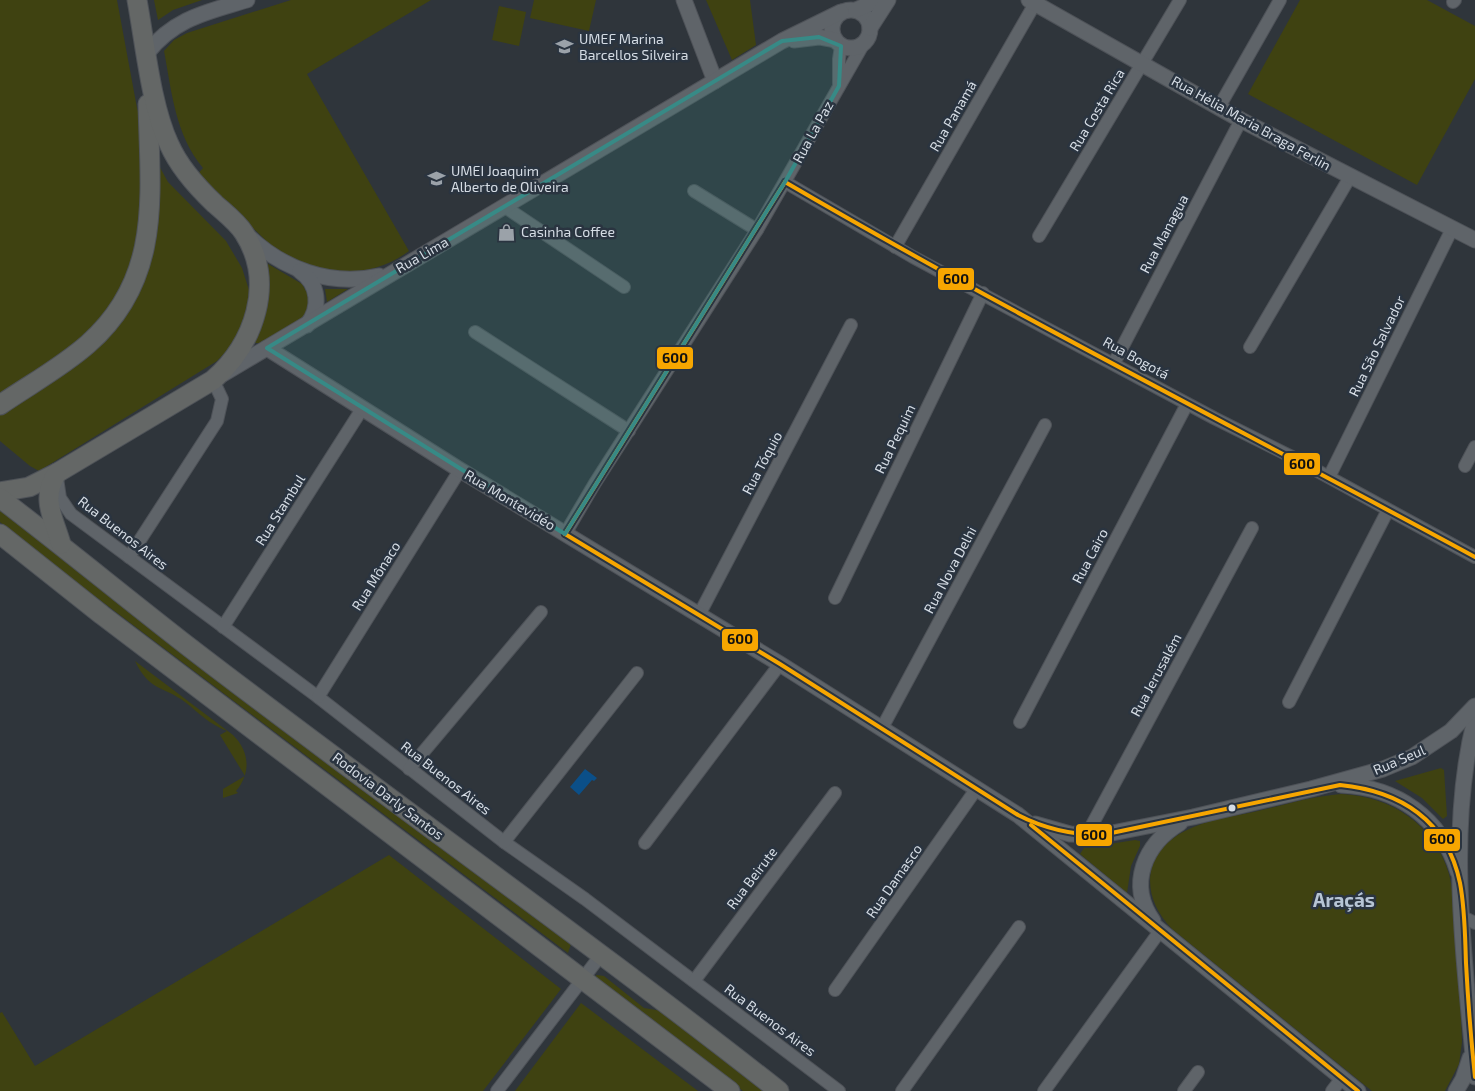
<svg xmlns="http://www.w3.org/2000/svg" width="1475" height="1091" viewBox="0 0 1475 1091" font-family="'Exo 2',sans-serif">
<style>
.green{fill:#3f4211}
.water{fill:#0b4f88}
.lines{fill:none;stroke-linecap:round;stroke-linejoin:round}
.minor-casing{stroke:#4e5258;stroke-width:14}
.tertiary-casing{stroke:#4e5258;stroke-width:17}
.primary-casing{stroke:#4e5258;stroke-width:21}
.minor{stroke:#5f6469;stroke-width:12}
.tertiary{stroke:#5f6469;stroke-width:15}
.primary{stroke:#646766;stroke-width:19}
.bus-1-casing{stroke:#2a3440;stroke-width:8}
.bus-1{stroke:#f7a600;stroke-width:4}
.marked{fill:#378a86;fill-opacity:0.2;stroke:#378a86;stroke-width:4;stroke-linejoin:round}
.bus-dot{fill:#d5dce4;stroke:#2a3440;stroke-width:2}
.labels{text-anchor:middle;stroke-width:5;stroke-linejoin:round;paint-order:stroke}
.poi-label{font-size:14px;fill:#d5dce4;stroke:#2a3440;text-anchor:start}
.street-label{font-size:14px;fill:#d5dce4;stroke:#2a3440}
.district-label{font-size:19px;font-weight:bold;fill:#b7c5d4;stroke:#2a3440}
.line-badge{stroke:#2a3440;stroke-width:2}
.pale-badge-label{font-size:14px;text-anchor:middle;font-weight:bold;fill:#111}
</style>
<rect width="100%" height="100%" fill="#2f353b"/>
<g class="green">
<path d="M0 0H117L137 108 147 144 168 182 226 241 242 268 249 290 247 317 236 341 217 361 39 471 30 466 0 441Z"/>
<path d="M154 0H202L173 10 158 20Z"/>
<path d="M291 0H431L307 74 409 251C372 279 319 278 280 253 271 247 263 237 255 230 235 212 215 194 196 176L203 168C175 134 172 93 164 51L174 40 187 33Z"/>
<path d="M534 0H596L589 31 530 18Z"/>
<path d="M706 0H750L756 45 732 60Z"/>
<path d="M1300 0H1427L1475 26V79L1417 185 1248 94Z"/>
<path d="M499 6 526 12 519 46 492 40Z"/>
<path d="M263 261 302 284 310 298 306 316 261 343H254L260 329Z"/>
<path d="M325 289H348L327 302Z"/>
<path d="M0 507 571 944 568 953 27 545 0 522Z"/>
<path d="M135 661 233 735C250 752 251 773 236 791L238 793 223 798V789L245 776 220 735 227 731C209 724 199 713 185 702 162 685 150 692 135 661Z"/>
<path d="M1441 768 1444 770 1447 816 1443 819 1422 798 1395 781Z"/>
<path d="M1341 794C1391 796 1435 825 1449 874 1455 897 1454 923 1456 947 1458 979 1461 1010 1462 1042L1459 1064 1445 1091H1372L1172 929C1140 896 1142 853 1185 831 1207 819 1237 816 1262 810 1288 804 1314 796 1341 794Z"/>
<path d="M1135 840 1140 841V846L1131 866 1127 893 1080 854 1084 848Z"/>
<path d="M389 855 561 989 483 1091H0V1013L2 1012 35 1066Z"/>
<path d="M597 975 604 976 644 1008 662 1011 767 1091H743L594 977Z"/>
<path d="M581 1003 698 1091H515Z"/>
</g>
<path class="water" d="M585 769 597 778 594 781 592 780 579 795 570 787Z"/>
<g class="lines">
<defs>
<g id="minor">
<path d="M1453 2 1455 0"/>
<path d="M839 86V59L841 46"/>
<path d="M1219 107 1280 0"/>
<path d="M785 182 913 257 1214 418 1290 456 1475 557"/>
<path d="M694 191 757 230"/>
<path d="M505 207 624 287"/>
<path d="M1039 236 1180 0"/>
<path d="M895 247 1037 0"/>
<path d="M475 332 629 431"/>
<path d="M1250 347 1350 177"/>
<path d="M1114 363 1241 120"/>
<path d="M1465 466 1475 447"/>
<path d="M1329 477 1452 229"/>
<path d="M57 478 60 498 71 514 318 697 504 842 585 899 839 1091"/>
<path d="M565 534 595 483 757 230 868 36"/>
<path d="M129 557 217 421 222 399 213 380"/>
<path d="M835 598 983 293"/>
<path d="M699 615 851 325"/>
<path d="M223 627 362 409"/>
<path d="M318 697 460 470"/>
<path d="M1289 702 1388 510"/>
<path d="M1020 722 1187 404"/>
<path d="M882 728 1045 425"/>
<path d="M409 769 541 612"/>
<path d="M1086 836 1252 528"/>
<path d="M504 842 637 673"/>
<path d="M645 843 780 664"/>
<path d="M1463 917 1475 923"/>
<path d="M694 981 835 793"/>
<path d="M835 990 977 788"/>
<path d="M497 1091 601 955"/>
<path d="M902 1091 1019 927"/>
<path d="M1044 1091 1160 931"/>
<path d="M1184 1091 1198 1072"/>
<path d="M1332 1091 1342 1078"/>
</g>
<g id="tertiary">
<path d="M684 0 715 81"/>
<path d="M1029 0 1241 120 1475 240"/>
<circle cx="851" cy="29" r="19"/>
<path d="M856 10 878 0"/>
<path d="M870 28 888 0"/>
<path d="M794 40 819 37 835 40"/>
<path d="M147 53C174 18 208 12 247 0"/>
<path d="M247 235C282 269 330 287 379 276"/>
<path d="M300 271C319 284 321 308 307 325"/>
<path d="M267 348 460 470 780 664 1018 815 1358 1091"/>
<path d="M223 374 782 41 841 12"/>
<path d="M1475 719C1446 833 1465 962 1475 1077"/>
<path d="M1341 785C1397 787 1441 818 1458 872"/>
<path d="M1035 824 1070 834 1102 835 1193 817 1311 789 1383 769 1412 757 1451 731 1475 706"/>
<path d="M1153 921C1127 884 1145 844 1180 823"/>
<path d="M1456 1091 1463 1079 1470 1058"/>
</g>
<g id="primary">
<path d="M0 405C29 385 62 367 88 344 163 278 150 194 148 104"/>
<path d="M0 492 29 487 57 473"/>
<path d="M0 498C64 547 126 598 189 647 384 797 586 939 779 1091"/>
<path d="M0 534 102 615 730 1091"/>
<path d="M61 544C54 519 40 498 57 473L213 380C254 344 276 283 244 233 237 222 225 213 215 204 197 187 179 167 169 144 151 106 145 43 137 0"/>
</g>
</defs>
<use href="#minor" class="minor-casing"/>
<use href="#tertiary" class="tertiary-casing"/>
<use href="#primary" class="primary-casing"/>
<use href="#minor" class="minor"/>
<use href="#tertiary" class="tertiary"/>
<use href="#primary" class="primary"/>
<defs>
<g id="bus-1">
<path d="M785 182C1011 314 1245 432 1475 557"/>
<path d="M565 534 780 664 1018 815C1045 829 1072 835 1102 835L1340 785C1400 791 1447 820 1460 883 1465 909 1465 936 1466 963 1468 1001 1471 1039 1475 1077"/>
<path d="M565 534 785 182"/>
<path d="M1031 825 1358 1091"/>
</g>
</defs>
<use href="#bus-1" class="bus-1-casing"/>
<use href="#bus-1" class="bus-1"/>
</g>
<path class="marked" d="M819 37 841 46 839 86 785 182 565 534 267 348 782 41Z"/>
<defs>
<symbol id="school-bare" viewBox="-9 -9 18 18"><path d="M0-5L7-2L0 1L-7-2ZM-4 1L0 2.5L4 1V4Q0 6-4 4Z" fill="#9ba2a9" stroke="#2a3440" stroke-width="2.5" paint-order="stroke"/></symbol>
<symbol id="shop-bare" viewBox="-9 -9 18 18"><path d="M-5-2.5h2.3a2.7 3.5 0 0 1 5.4 0H5L5.5 6h-11ZM-1.5-2.5h3a1.5 2.3 0 0 0-3 0Z" fill="#9ba2a9" stroke="#2a3440" stroke-width="2.5" paint-order="stroke"/></symbol>
</defs>
<g fill-rule="evenodd">
<use href="#school-bare" x="552" y="34" width="25" height="25"/>
<use href="#school-bare" x="424" y="166" width="25" height="25"/>
<use href="#shop-bare" x="494" y="220" width="25" height="25"/>
</g>
<circle class="bus-dot" cx="1232" cy="808" r="4.5"/>
<g class="labels">
<g class="poi-label">
<text x="579" y="44">UMEF Marina<tspan x="579" dy="16">Barcellos Silveira</tspan></text>
<text x="451" y="176">UMEI Joaquim<tspan x="451" dy="16">Alberto de Oliveira</tspan></text>
<text x="521" y="237">Casinha Coffee</text>
</g>
<g class="street-label">
<text transform="translate(1097 110) rotate(-59)" y="5">Rua Costa Rica</text>
<text transform="translate(953 116) rotate(-60)" y="5">Rua Panamá</text>
<text transform="translate(1251 123) rotate(29)" y="5">Rua Hélia Maria Braga Ferlin</text>
<text transform="translate(813 132) rotate(-61)" y="5">Rua La Paz</text>
<text transform="translate(1164 234) rotate(-62)" y="5">Rua Managua</text>
<text transform="translate(422 255) rotate(-30)" y="5">Rua Lima</text>
<text transform="translate(1377 346) rotate(-64)" y="5">Rua São Salvador</text>
<text transform="translate(1136 358) rotate(29)" y="5">Rua Bogotá</text>
<text transform="translate(895 439) rotate(-64)" y="5">Rua Pequim</text>
<text transform="translate(762 463) rotate(-62)" y="5">Rua Tóquio</text>
<text transform="translate(510 500) rotate(31)" y="5">Rua Montevidéo</text>
<text transform="translate(280 510) rotate(-58)" y="5">Rua Stambul</text>
<text transform="translate(123 533) rotate(38)" y="5">Rua Buenos Aires</text>
<text transform="translate(1090 556) rotate(-62)" y="5">Rua Cairo</text>
<text transform="translate(950 570) rotate(-62)" y="5">Rua Nova Delhi</text>
<text transform="translate(376 576) rotate(-58)" y="5">Rua Mônaco</text>
<text transform="translate(1156 675) rotate(-62)" y="5">Rua Jerusalém</text>
<text transform="translate(1399 760) rotate(-23)" y="5">Rua Seul</text>
<text transform="translate(446 778) rotate(38)" y="5">Rua Buenos Aires</text>
<text transform="translate(388 796) rotate(37)" y="5">Rodovia Darly Santos</text>
<text transform="translate(752 878) rotate(-53)" y="5">Rua Beirute</text>
<text transform="translate(894 881) rotate(-55)" y="5">Rua Damasco</text>
<text transform="translate(770 1020) rotate(37)" y="5">Rua Buenos Aires</text>
</g>
<g class="district-label">
<text x="1344" y="907">Araçás</text>
</g>
</g>
<g class="line-badge">
<rect x="937" y="267" width="38" height="24" rx="5" fill="#f7a600"/>
<rect x="656" y="346" width="38" height="24" rx="5" fill="#f7a600"/>
<rect x="1283" y="452" width="38" height="24" rx="5" fill="#f7a600"/>
<rect x="721" y="628" width="38" height="24" rx="5" fill="#f7a600"/>
<rect x="1075" y="823" width="38" height="24" rx="5" fill="#f7a600"/>
<rect x="1423" y="828" width="38" height="24" rx="5" fill="#f7a600"/>
</g>
<g class="pale-badge-label">
<text x="956" y="284">600</text>
<text x="675" y="363">600</text>
<text x="1302" y="469">600</text>
<text x="740" y="644">600</text>
<text x="1094" y="840">600</text>
<text x="1442" y="844">600</text>
</g>
</svg>
